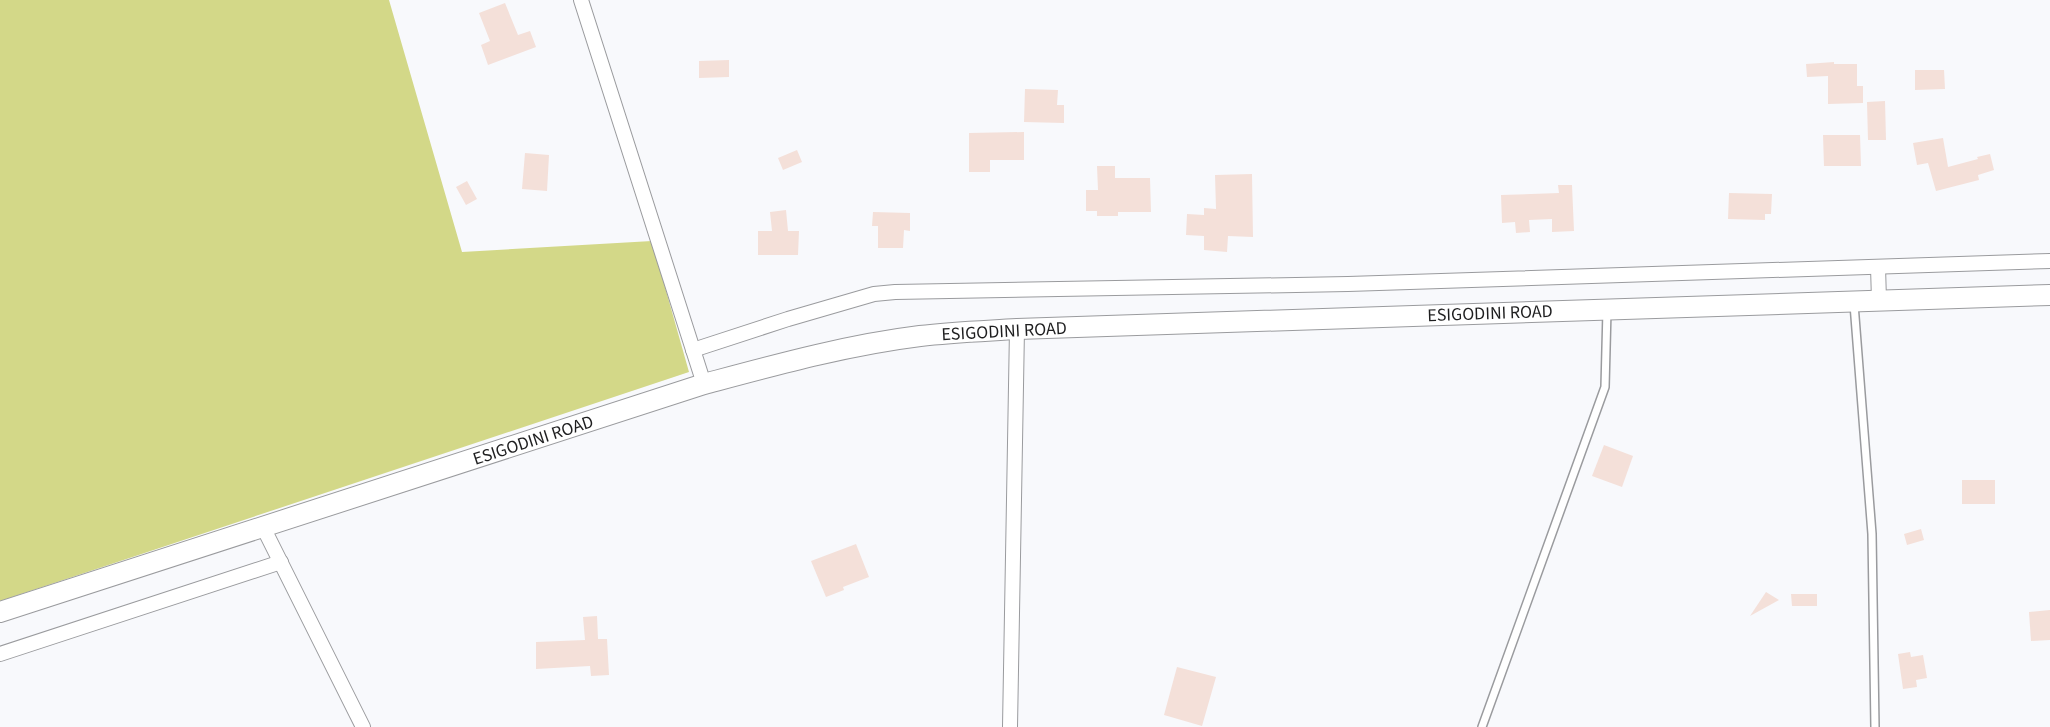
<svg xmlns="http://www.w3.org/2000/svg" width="2050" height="727" viewBox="0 0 2050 727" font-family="'Source Sans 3',sans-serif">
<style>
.green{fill:#d3d888}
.building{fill:#f4e0d9}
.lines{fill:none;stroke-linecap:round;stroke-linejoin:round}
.service-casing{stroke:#9a9b9e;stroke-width:10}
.minor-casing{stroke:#9a9b9e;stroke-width:16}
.secondary-casing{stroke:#9a9b9e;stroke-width:22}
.service{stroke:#fff;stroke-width:7}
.minor{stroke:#fff;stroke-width:14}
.secondary{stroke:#fff;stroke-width:20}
.labels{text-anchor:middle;stroke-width:4.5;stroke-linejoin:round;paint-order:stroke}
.street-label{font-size:18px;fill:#1e1e1f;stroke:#fff}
</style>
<rect width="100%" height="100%" fill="#f8f9fc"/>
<path class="green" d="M0 0H389L462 252 652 241 689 372 0 601Z"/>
<g class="building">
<path d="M505 3 518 35 530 31 536 47 488 65 481 45 490 41 479 13Z"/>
<path d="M729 60V77L699 78V61Z"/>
<path d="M1834 62V64H1857V86H1863V103L1828 104V76L1807 77 1806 64Z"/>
<path d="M1915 70H1944L1945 89 1915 90Z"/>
<path d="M1025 89 1058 90 1057 105H1064V123L1024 122Z"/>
<path d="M1885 101 1886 140H1868L1867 102Z"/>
<path d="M1024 132V160H990V172H969V133Z"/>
<path d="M1823 135H1860L1861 166H1824Z"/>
<path d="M1943 138 1948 167 1978 159 1977 157 1990 154 1994 170 1978 175 1979 180 1936 191 1928 163 1917 165 1913 143Z"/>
<path d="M797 150 802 162 783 170 778 158Z"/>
<path d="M525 153 549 155 547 191 522 189Z"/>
<path d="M1097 166H1115V178H1150L1151 212H1118V216H1097V211H1086V190H1098Z"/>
<path d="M1252 174 1253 237 1228 236 1227 252 1204 250V236L1186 235 1187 214 1204 215V208L1216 209 1215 175Z"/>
<path d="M467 181 477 199 466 205 456 187Z"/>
<path d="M1558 185H1572L1574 231 1552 232V219L1529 220 1530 232 1516 233 1515 222 1502 223 1501 195 1559 193Z"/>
<path d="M1729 193 1772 194 1771 214H1765V220L1728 219Z"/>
<path d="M786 210 788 231H799L798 255H758V231H772L770 212Z"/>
<path d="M873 212 910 213V231L904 230 903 248H878V226H872Z"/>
<path d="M1604 445 1633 456 1622 487 1592 476Z"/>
<rect x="1962" y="480" width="33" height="24"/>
<path d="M1921 529 1924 540 1907 545 1904 534Z"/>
<path d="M856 544 869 577 843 587 844 590 826 597 811 561Z"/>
<path d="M1766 592 1779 600 1750 616Z"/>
<path d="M1791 594H1817V606H1792Z"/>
<path d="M2050 610V640L2031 641 2029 612Z"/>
<path d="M597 616 598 639H607L609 675 591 676 590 666 536 669V642L585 640 583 617Z"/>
<path d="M1910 652 1911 657 1923 655 1927 678 1916 680 1917 687 1903 689 1898 654Z"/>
<path d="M1177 667 1216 677 1202 726 1164 715Z"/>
</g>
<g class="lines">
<defs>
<g id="service">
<path d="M1854 304 1872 534 1875 727"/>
<path d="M1482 727 1605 387 1607 310"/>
</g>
<g id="minor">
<path d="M581 0 704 384"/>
<path d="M1878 267 1879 300"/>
<path d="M693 350 788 319 874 294 895 292 1348 284 2050 261"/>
<path d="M263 527 363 727"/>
<path d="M0 654 281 562"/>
<path d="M1010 727 1017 329"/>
</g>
<path id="secondary" d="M0 612 704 384C775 365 847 345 920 336 952 332 985 331 1017 329L2050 295"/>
</defs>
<use href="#service" class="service-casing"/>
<use href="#minor" class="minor-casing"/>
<use href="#secondary" class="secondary-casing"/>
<use href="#service" class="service"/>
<use href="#minor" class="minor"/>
<use href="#secondary" class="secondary"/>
</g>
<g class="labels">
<g class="street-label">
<text transform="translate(1490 313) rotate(-2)" y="6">ESIGODINI ROAD</text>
<text transform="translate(1004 331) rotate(-3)" y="6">ESIGODINI ROAD</text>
<text transform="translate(533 440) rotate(-18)" y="6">ESIGODINI ROAD</text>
</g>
</g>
</svg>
